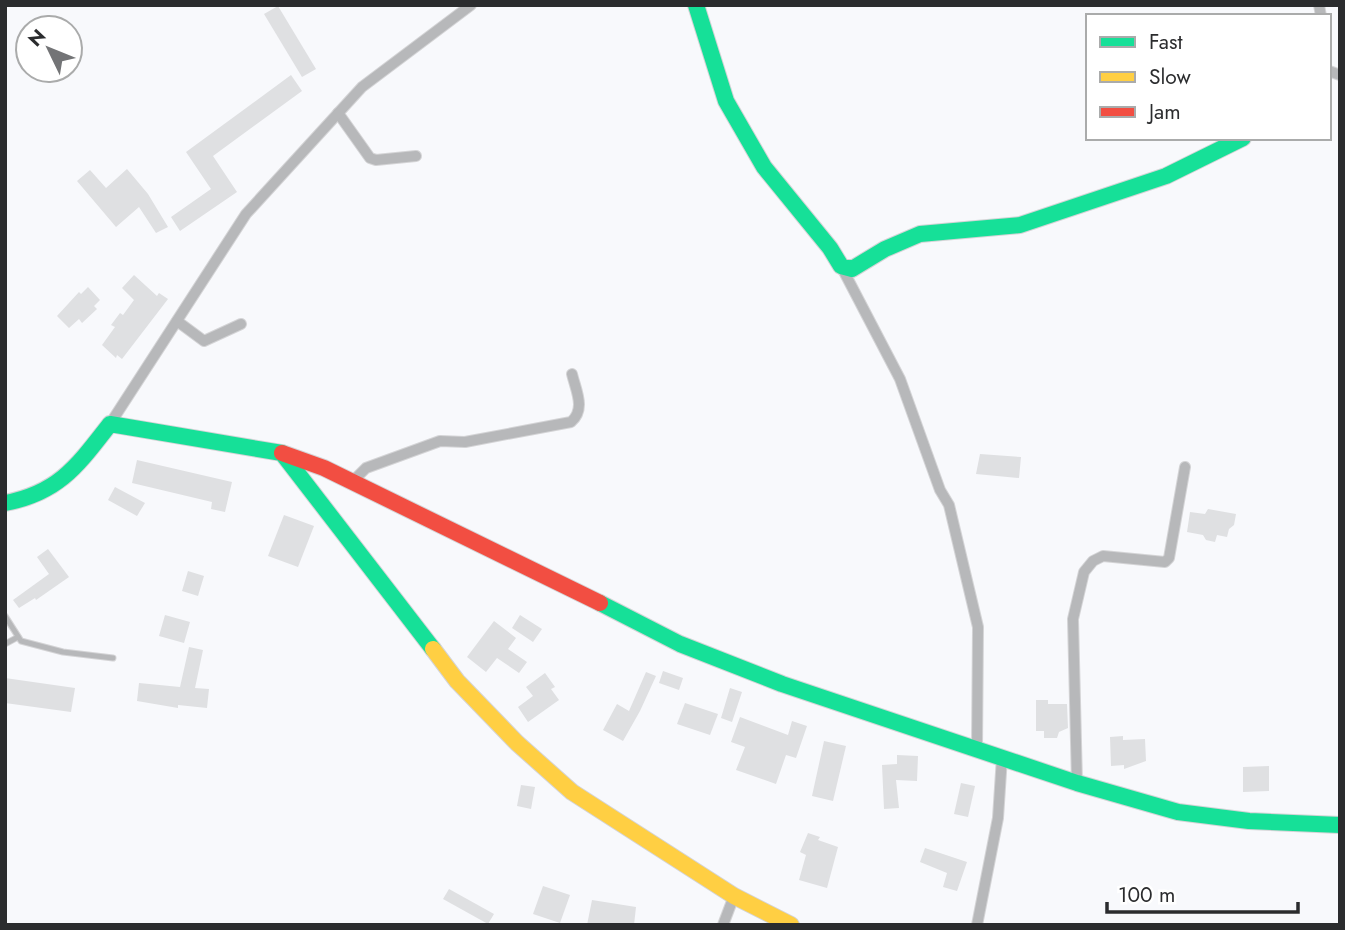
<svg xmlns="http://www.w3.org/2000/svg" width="1345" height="930" viewBox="0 0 1345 930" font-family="Jost,sans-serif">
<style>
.building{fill:#dfe0e2}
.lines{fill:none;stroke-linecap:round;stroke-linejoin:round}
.lane-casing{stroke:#d4d4d6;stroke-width:7}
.street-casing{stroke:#d4d4d6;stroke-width:12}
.fast-casing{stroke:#d4d4d6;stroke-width:18}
.slow-casing{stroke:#d4d4d6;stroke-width:18}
.jam-casing{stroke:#d4d4d6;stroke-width:18}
.lane{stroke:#b7b8ba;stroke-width:5}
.street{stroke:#b7b8ba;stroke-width:10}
.fast{stroke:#16e098;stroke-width:16}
.slow{stroke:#ffcf43;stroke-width:16}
.jam{stroke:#f24e42;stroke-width:16}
</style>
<rect width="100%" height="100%" fill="#f8f9fc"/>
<g class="building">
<path d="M278 6 316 69 302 77 264 14Z"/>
<path d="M291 75 302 91 213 156 237 192 180 231 171 217 211 189 186 152Z"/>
<path d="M127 169 148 194 168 227 156 233 139 207 116 227 77 181 90 170 106 188Z"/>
<path d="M134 275 157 296 159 293 168 299 122 359 117 355 116 358 102 345 115 327 111 325 120 313 123 315 134 300 122 288Z"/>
<path d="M88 287 100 300 94 306 97 309 82 323 79 319 69 328 57 316 79 292 81 294Z"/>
<path d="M980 454 1021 457 1019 478 976 474Z"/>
<path d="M137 460 232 482 225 512 211 509 212 502 132 483Z"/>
<path d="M115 487 145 503 137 516 108 500Z"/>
<path d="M1208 509 1236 514 1234 525 1229 529 1227 537 1217 535 1215 542 1206 540 1203 535 1187 532 1190 512 1205 514Z"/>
<path d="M284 515 314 526 298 567 268 556Z"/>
<path d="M48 549 69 577 36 600 35 598 19 608 13 600 49 574 37 557Z"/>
<path d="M188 571 204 576 198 596 182 591Z"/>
<path d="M165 615 190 622 184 643 159 636Z"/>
<path d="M520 615 542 629 533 642 512 628Z"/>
<path d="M494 621 516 638 508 649 527 662 519 673 497 658 486 672 467 657Z"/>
<path d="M189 647 203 650 195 688 209 689 207 708 178 705V708L137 701 139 683 180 687Z"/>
<path d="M663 671 683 678 679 690 659 683Z"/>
<path d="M646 672 656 676 640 711 623 741 603 730 617 704 629 711Z"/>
<path d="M545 673 555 687 551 689 559 700 528 722 518 707 533 696 526 687Z"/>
<path d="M5 678 75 688 71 712 5 703Z"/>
<path d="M730 688 742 692 732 722 721 718Z"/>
<path d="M1036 700H1048V704H1067L1068 728 1059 732 1057 738H1044V731H1036Z"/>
<path d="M685 703 718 714 710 735 677 724Z"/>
<path d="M740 717 788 735 792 721 807 726 796 758 786 755 776 784 736 770 745 747 731 742Z"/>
<path d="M1123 736V740L1145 739 1146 761 1124 769V765L1111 766 1110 737Z"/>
<path d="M824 741 846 746 833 801 812 796Z"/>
<path d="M897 755 918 756 917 781 896 780 899 808 884 809 882 765 897 764Z"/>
<path d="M1269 766V791L1243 792V767Z"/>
<path d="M961 783 975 786 968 817 954 814Z"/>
<path d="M521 785 535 787 531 809 517 806Z"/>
<path d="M808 833 820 837 818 840 838 847 827 888 799 880 806 855 800 852Z"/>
<path d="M925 848 967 862 957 891 943 887 947 873 920 862Z"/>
<path d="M543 886 570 895 560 923 533 914Z"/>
<path d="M449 889 494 914 488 924 443 899Z"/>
<path d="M592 900 636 907 634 925H587Z"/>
</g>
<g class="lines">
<defs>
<g id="lane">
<path d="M5 616 21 641 63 652 113 658"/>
<path d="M5 644 18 637"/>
</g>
<g id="street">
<path d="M1319 5 1321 16"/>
<path d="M1329 71 1340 75"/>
<path d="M338 113 370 158 376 160 416 156"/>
<path d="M841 266 900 379 940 490 949 505 978 627 977 749"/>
<path d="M177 321 204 341 241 324"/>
<path d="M110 424 246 214 362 87 471 5"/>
<path d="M352 482 366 468 440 441 465 442 571 422C586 409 576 391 572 374"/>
<path d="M1077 783 1073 619 1084 572 1093 561 1103 556 1165 562 1169 558 1185 467"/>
<path d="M723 925 734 896"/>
<path d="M977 925 998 818 1002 757"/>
</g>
<g id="fast">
<path d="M696 5 726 101 764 167 830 248 841 266 852 269 885 249 920 234 1020 225 1166 176 1243 138"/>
<path d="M5 503C59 493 78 465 110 424L282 453 433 649"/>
<path d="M600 603 680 644 782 684 1077 783 1178 812 1249 821 1340 825"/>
</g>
<path id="slow" d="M433 649 457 681 517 743 572 792 734 896 791 925"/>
<path id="jam" d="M282 453 324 468 600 603"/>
</defs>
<use href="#lane" class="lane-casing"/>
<use href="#street" class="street-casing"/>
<use href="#fast" class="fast-casing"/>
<use href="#slow" class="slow-casing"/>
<use href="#jam" class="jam-casing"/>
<use href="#lane" class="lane"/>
<use href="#street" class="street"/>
<use href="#fast" class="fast"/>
<use href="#slow" class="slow"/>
<use href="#jam" class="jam"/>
</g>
<rect width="1345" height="930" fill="none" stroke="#2b2c2e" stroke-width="14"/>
<rect x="1086" y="14" width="245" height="126" fill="#ffffff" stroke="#aaabab" stroke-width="2"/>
<rect x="1100" y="37" width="35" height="10" fill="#16e098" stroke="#aaabab" stroke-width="2"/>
<text x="1149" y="49" font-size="21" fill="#2b2c2e">Fast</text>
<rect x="1100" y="72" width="35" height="10" fill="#ffcf43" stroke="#aaabab" stroke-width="2"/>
<text x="1149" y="84" font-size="21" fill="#2b2c2e">Slow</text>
<rect x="1100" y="107" width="35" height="10" fill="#f24e42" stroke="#aaabab" stroke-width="2"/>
<text x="1149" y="119" font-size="21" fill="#2b2c2e">Jam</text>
<g transform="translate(49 49) rotate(313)"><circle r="33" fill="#ffffff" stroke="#aaabab" stroke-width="2"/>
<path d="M0-5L12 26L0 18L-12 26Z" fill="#737476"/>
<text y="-10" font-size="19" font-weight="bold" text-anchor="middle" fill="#2b2c2e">N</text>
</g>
<path d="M1107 902v10h191v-10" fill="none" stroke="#2b2c2e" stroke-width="3.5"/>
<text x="1118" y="902" font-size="21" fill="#2b2c2e" stroke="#ffffff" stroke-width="5" paint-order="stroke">100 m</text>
</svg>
